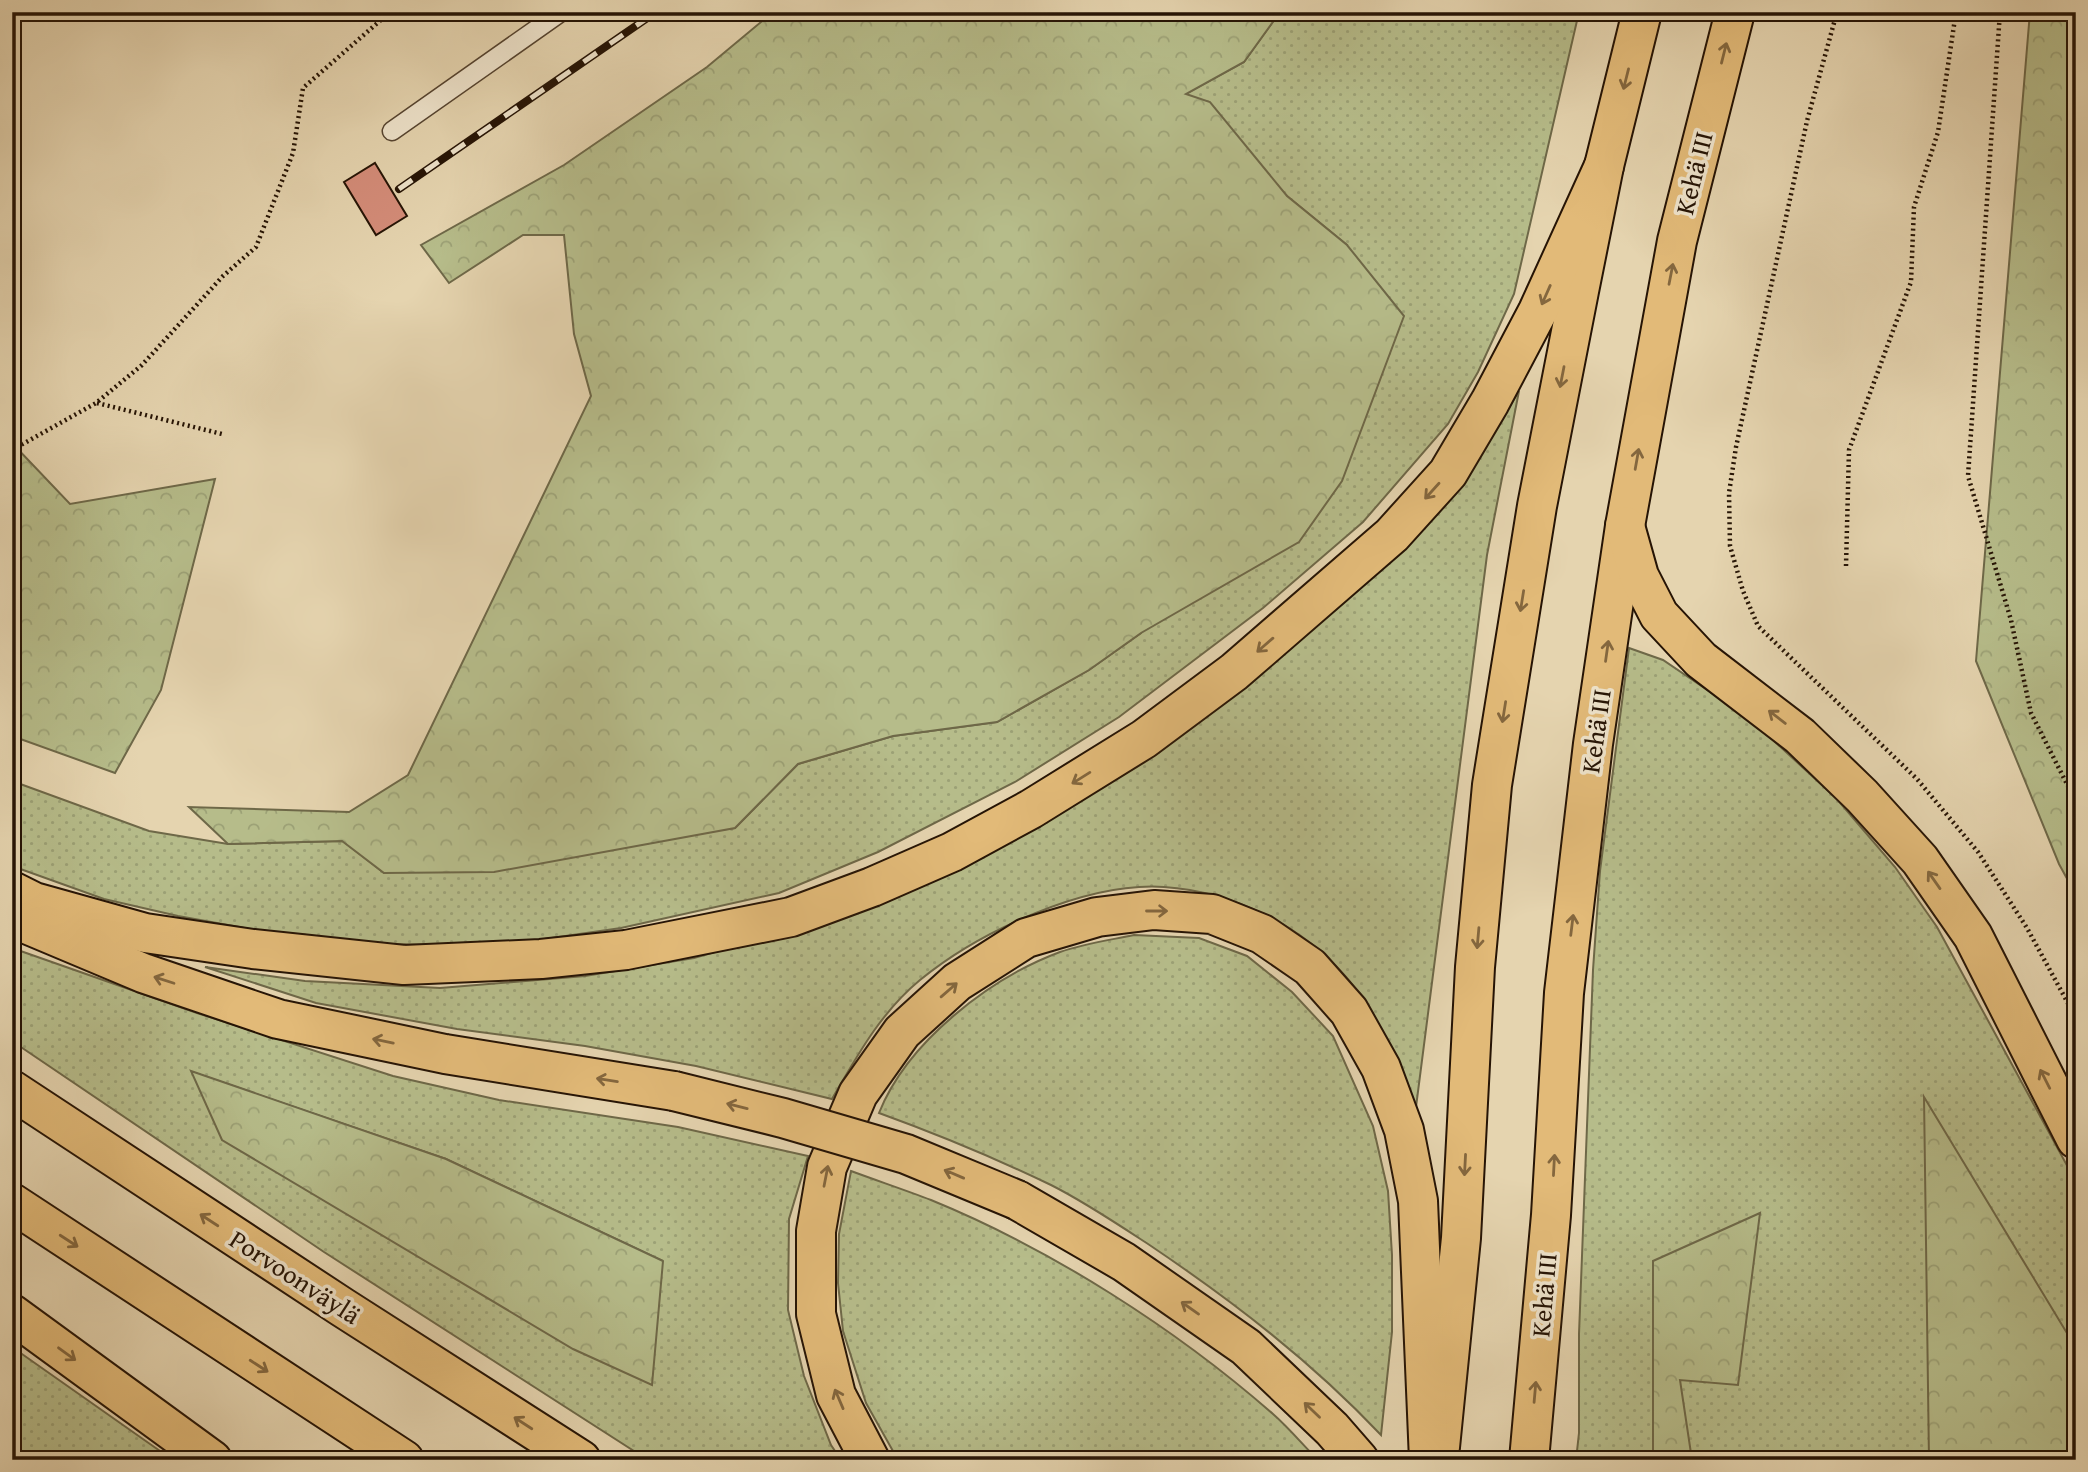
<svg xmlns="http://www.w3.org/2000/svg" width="2088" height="1472" viewBox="0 0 2088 1472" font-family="'Gentium Book Plus',serif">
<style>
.grass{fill:url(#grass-dots);stroke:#6e6848;stroke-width:2;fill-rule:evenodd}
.forest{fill:url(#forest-crowns);stroke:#6e6848;stroke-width:2}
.building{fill:#d48c79;stroke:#261405;stroke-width:2}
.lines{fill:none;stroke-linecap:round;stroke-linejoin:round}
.service-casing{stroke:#564430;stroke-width:21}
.trunk-casing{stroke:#261405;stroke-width:42}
.motorway-casing{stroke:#261405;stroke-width:42}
.path{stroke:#261405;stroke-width:4.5;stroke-dasharray:2 3.5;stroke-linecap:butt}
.service{stroke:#eee3cb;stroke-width:18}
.trunk{stroke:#e2ba78;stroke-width:38}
.motorway{stroke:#e2ba78;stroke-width:38}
.rail-casing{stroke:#261405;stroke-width:8}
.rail{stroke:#eee3cb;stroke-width:5;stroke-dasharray:16;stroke-linecap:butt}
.motorway-bridge-casing{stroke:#261405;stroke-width:42;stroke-linecap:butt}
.motorway-bridge{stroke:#e2ba78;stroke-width:38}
.oneway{stroke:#84673e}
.labels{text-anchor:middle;stroke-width:7;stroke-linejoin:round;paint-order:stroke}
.street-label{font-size:26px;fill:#261405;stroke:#eee3cb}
</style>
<defs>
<pattern id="grass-dots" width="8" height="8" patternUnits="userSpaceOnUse" patternTransform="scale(1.75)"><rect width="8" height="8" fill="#b6bc8a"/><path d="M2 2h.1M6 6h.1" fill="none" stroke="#9ca176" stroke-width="1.8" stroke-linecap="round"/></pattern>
<pattern id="forest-crowns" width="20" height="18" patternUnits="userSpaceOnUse" patternTransform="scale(1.75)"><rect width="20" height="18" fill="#b6bc8a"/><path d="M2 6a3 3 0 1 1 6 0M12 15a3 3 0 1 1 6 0" fill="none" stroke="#9ca176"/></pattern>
</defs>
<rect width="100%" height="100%" fill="#e5d4af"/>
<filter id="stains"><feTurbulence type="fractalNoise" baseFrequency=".00286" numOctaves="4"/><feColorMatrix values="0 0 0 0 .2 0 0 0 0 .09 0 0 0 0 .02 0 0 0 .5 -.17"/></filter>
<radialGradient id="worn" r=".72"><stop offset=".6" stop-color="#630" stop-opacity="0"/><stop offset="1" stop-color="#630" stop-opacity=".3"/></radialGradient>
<g class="grass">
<path d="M1280 12H1579L1514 294 1478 372 1448 424 1363 522 1263 608 1119 717 1015 782 878 852 779 893 621 928 496 946 328 943 178 916 104 899 12 866V781L149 831 228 844 343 841 384 873 735 828 798 764 893 736 997 722 1089 670 1141 633 1347 245 1287 196 1185 94 1244 62Z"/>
<path d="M1519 391 1487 555 1416 1107C1398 1062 1378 1014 1346 977 1300 924 1233 892 1164 887 1086 882 980 931 920 980 881 1012 857 1056 832 1099L696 1066 585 1046 457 1029 316 1003 205 967 305 981 440 988 585 976 694 958 826 920 964 860 1477 460Z"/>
<path d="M1629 648 1663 660 1750 719 1836 798 1895 867 1937 927 2076 1182V1460H1576L1579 1433V1334L1593 970 1600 871Z"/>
<path d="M1134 935 1199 938 1247 956 1292 992 1333 1036 1373 1126 1388 1191 1392 1255V1332L1381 1435C1312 1362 1234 1302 1151 1246 1119 1225 1085 1202 1051 1185 995 1158 937 1134 879 1113 907 1042 990 978 1060 952 1083 944 1110 940 1134 935Z"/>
<path d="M12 948 197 1013 393 1076 499 1100 678 1127 808 1156 789 1219 788 1310 804 1376 831 1445 841 1460H648L324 1252 12 1041ZM192 1072 446 1159 663 1261Z"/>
<path d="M851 1171C878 1181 905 1190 931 1200 1051 1249 1176 1329 1273 1414 1289 1428 1303 1445 1318 1460H898L866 1403 843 1331 838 1283 839 1234Z"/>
<path d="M12 1347 150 1444 173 1460H12Z"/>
</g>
<g class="forest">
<path d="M773 12H1280L1244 62 1186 94 1210 102 1287 196 1347 245 1404 316 1342 481 1299 542 1141 633 1089 670 997 722 893 736 798 764 735 828 494 872 384 873 342 841 228 844 189 807 349 812 408 775 591 396 574 334 564 235H523L449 283 421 245 564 165 707 67Z"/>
<path d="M2030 12H2076V895L2059 864 1976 661Z"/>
<path d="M12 443 70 504 215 479 161 690 115 773 12 736Z"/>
<path d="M191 1071 446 1159 663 1261 652 1385 573 1349 222 1140Z"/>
<path d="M1924 1097 2076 1348V1460H1929Z"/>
<path d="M1760 1213 1738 1385 1680 1380 1692 1460H1653V1261Z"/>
</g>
<path class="building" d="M375 163 407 216 376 235 344 182Z"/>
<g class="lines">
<defs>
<path id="service" d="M392 131 561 12"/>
<g id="trunk">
<path d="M1440 1447 1461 1238 1475 967 1492 785 1537 506 1579 291 1604 166 1642 12"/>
<path d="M1529 1460 1551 1215 1564 993 1593 744 1625 526 1677 241 1735 12"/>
</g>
<g id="motorway">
<path d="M1625 526 1639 576 1659 615 1701 660 1800 736 1862 796 1920 860 1973 936 2076 1139"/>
<path d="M12 891 34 902 145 933 253 949 404 965 541 959 626 950 791 917 872 887 952 852 1031 809 1144 739 1234 672 1392 535 1448 473 1490 402 1538 311 1604 166"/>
<path d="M12 918 143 973 278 1019 445 1054 674 1091"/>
<path d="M12 1090 342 1307 581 1460"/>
<path d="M1017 1200 1124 1262 1246 1347 1332 1429 1359 1460"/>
<path d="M12 1203 404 1460"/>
<path d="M12 1314 212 1460"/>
<path d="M870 1460 836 1395 816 1314V1231L827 1167 858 1094 902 1032 957 982 1026 938 1097 917 1154 910 1212 914 1262 934 1310 967 1349 1011 1381 1068 1404 1130 1418 1201 1429 1460"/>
</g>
</defs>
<use href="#service" class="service-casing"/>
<use href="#trunk" class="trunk-casing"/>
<use href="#motorway" class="motorway-casing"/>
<g class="path">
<path d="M1837 12 1807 121 1736 447 1729 493 1730 546 1743 591 1758 626 1917 779 1978 852 2027 928 2076 1018"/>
<path d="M2000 12 1968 476 2011 620 2031 713 2076 802"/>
<path d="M97 403 222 434"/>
<path d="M12 450 96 403 142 365 223 276 256 247 293 153 303 88 390 12"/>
<path d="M1846 566 1849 450 1911 282 1914 207 1938 132 1956 12"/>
</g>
<use href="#service" class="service"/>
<use href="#trunk" class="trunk"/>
<use href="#motorway" class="motorway"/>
<defs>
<path id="rail" d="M399 189 656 12"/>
</defs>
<use href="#rail" class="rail-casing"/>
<use href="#rail" class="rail"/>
<defs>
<path id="motorway-bridge" d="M674 1091 783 1118 906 1154 1017 1200"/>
</defs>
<use href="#motorway-bridge" class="motorway-bridge-casing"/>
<use href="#motorway-bridge" class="motorway-bridge"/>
</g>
<defs><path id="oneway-shaft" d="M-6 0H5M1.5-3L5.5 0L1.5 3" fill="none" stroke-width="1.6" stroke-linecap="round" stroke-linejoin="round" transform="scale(1.75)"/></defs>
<g class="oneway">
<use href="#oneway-shaft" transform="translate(1724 53) rotate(-76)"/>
<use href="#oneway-shaft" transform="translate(1626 79) rotate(104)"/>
<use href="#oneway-shaft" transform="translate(1671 274) rotate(-79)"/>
<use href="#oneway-shaft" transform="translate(1546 295) rotate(114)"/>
<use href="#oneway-shaft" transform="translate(1562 377) rotate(101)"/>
<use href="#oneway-shaft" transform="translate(1637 459) rotate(-80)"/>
<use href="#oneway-shaft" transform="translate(1432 491) rotate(132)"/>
<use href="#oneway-shaft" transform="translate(1522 601) rotate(99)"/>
<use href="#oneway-shaft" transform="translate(1265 645) rotate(139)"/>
<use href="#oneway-shaft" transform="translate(1607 651) rotate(-82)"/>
<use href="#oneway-shaft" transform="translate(1504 712) rotate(99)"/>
<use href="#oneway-shaft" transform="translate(1777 717) rotate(-142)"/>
<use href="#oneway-shaft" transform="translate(1081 778) rotate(148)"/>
<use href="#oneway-shaft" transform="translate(1934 880) rotate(-125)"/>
<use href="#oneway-shaft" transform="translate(1157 911)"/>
<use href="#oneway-shaft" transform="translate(1572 925) rotate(-83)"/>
<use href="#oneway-shaft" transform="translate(1478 938) rotate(95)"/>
<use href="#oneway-shaft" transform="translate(164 980) rotate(-162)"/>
<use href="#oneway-shaft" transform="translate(949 990) rotate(-41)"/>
<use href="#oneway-shaft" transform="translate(383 1041) rotate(-168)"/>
<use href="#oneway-shaft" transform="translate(2045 1079) rotate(-117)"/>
<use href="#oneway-shaft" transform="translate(607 1080) rotate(-171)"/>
<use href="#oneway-shaft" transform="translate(737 1106) rotate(-166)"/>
<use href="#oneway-shaft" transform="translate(1465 1165) rotate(93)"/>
<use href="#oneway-shaft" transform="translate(1554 1165) rotate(-87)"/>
<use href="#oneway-shaft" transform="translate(954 1174) rotate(-157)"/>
<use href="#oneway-shaft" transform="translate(826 1176) rotate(-79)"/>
<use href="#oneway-shaft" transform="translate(209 1220) rotate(-147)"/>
<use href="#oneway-shaft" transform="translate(69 1241) rotate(33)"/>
<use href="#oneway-shaft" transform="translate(1190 1308) rotate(-145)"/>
<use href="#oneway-shaft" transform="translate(67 1354) rotate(36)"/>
<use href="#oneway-shaft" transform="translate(259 1366) rotate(33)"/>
<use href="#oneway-shaft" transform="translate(1535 1392) rotate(-85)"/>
<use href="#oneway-shaft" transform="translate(839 1399) rotate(-113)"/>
<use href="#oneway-shaft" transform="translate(1312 1410) rotate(-136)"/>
<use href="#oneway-shaft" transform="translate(523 1423) rotate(-147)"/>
</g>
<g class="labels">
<g class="street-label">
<text transform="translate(1694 173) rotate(-76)" y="9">Kehä III</text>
<text transform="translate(1596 731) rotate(-82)" y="9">Kehä III</text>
<text transform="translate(295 1277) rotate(33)" y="9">Porvoonväylä</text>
<text transform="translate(1544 1295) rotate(-85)" y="9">Kehä III</text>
</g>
</g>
<rect width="2088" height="1472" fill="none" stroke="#e5d4af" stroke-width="42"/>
<rect x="14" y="14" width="2060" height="1444" fill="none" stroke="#261405" stroke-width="3.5"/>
<rect x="21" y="21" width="2046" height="1430" fill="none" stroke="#261405" stroke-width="2"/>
<rect width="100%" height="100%" filter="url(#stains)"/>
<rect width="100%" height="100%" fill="url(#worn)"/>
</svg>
